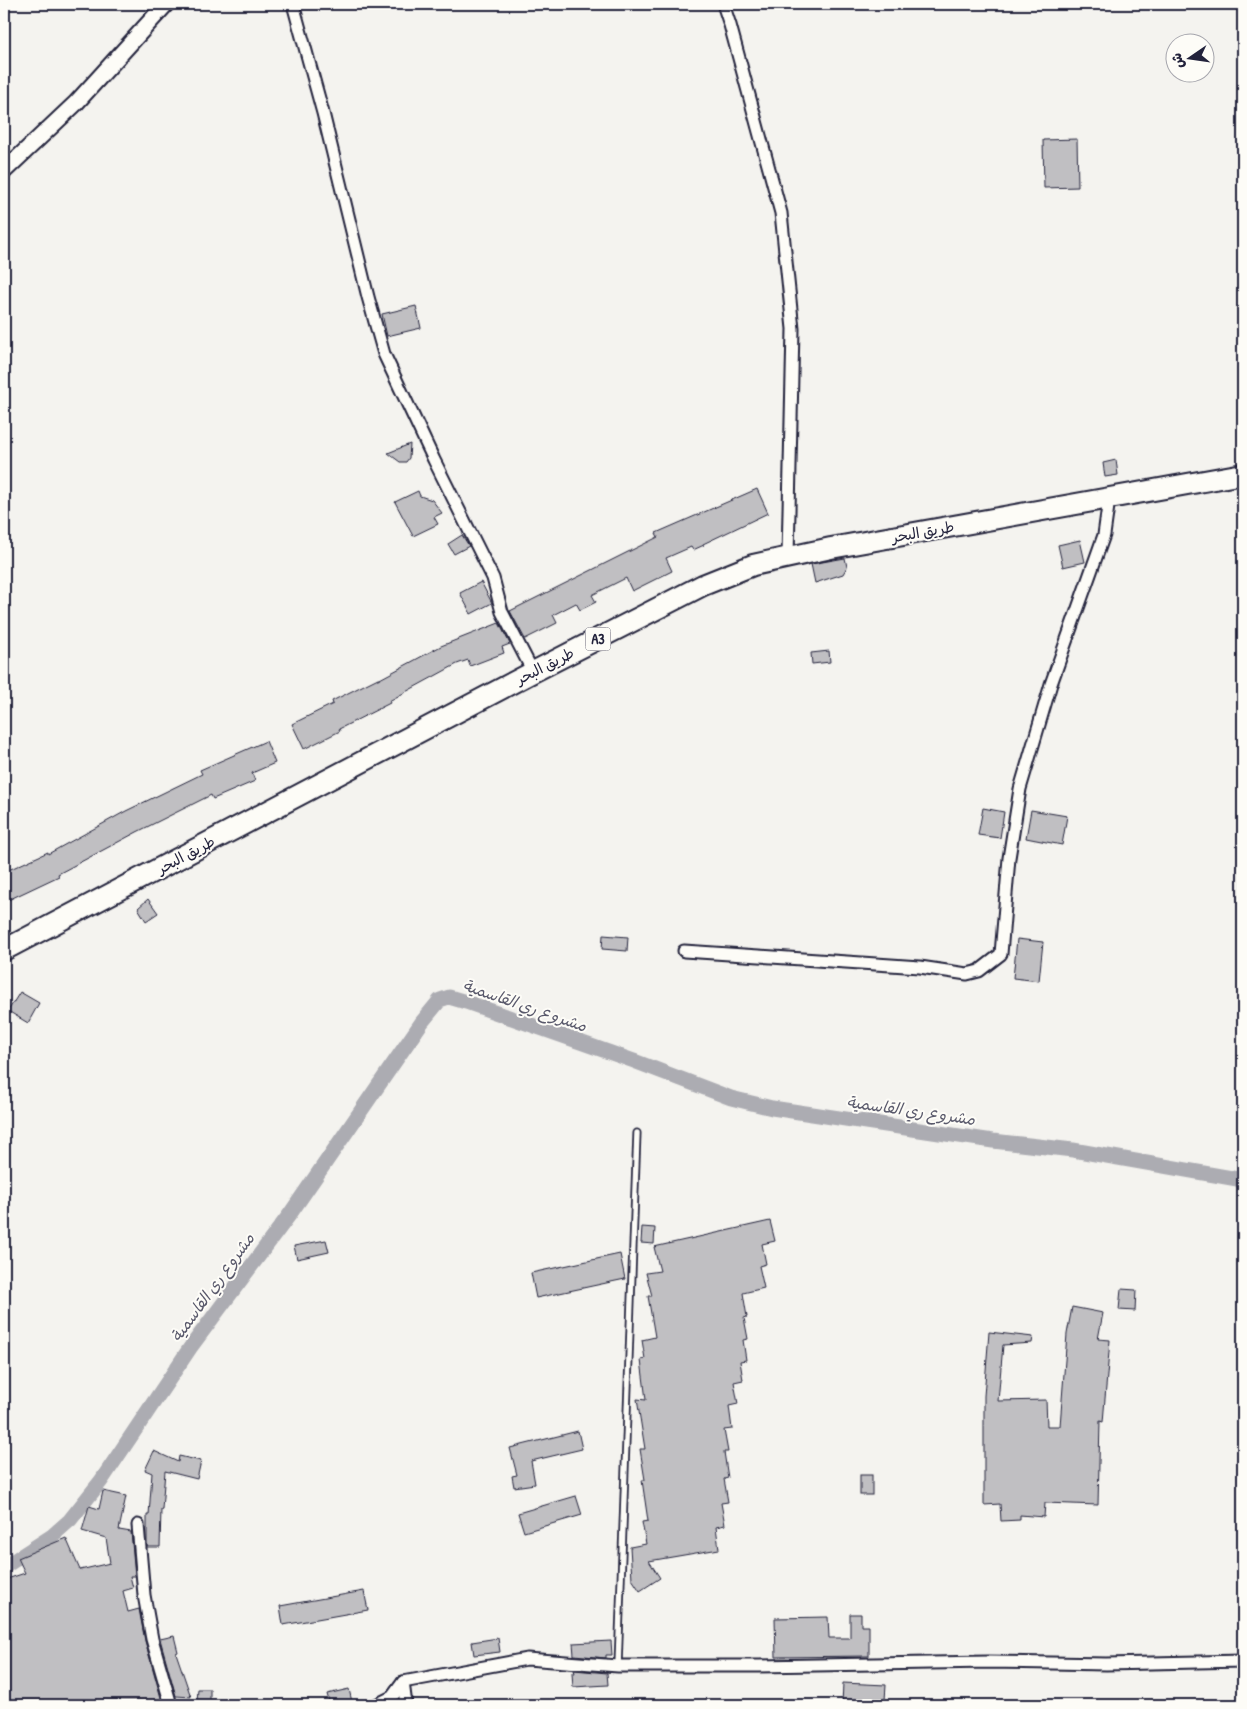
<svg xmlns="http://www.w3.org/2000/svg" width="1247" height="1709" viewBox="0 0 1247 1709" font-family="'Patrick Hand','Playpen Sans Arabic',sans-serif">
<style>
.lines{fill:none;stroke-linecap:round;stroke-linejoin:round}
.canal{stroke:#acacb2;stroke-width:15}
.building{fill:#c0bfc2;stroke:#22223b}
.service-casing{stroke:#22223b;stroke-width:9}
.minor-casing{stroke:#22223b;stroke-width:15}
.tertiary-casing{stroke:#22223b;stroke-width:19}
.trunk-casing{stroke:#22223b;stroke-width:24}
.service{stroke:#fdfcf7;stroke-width:5.5}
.minor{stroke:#fdfcf7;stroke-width:11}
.tertiary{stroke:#fdfcf7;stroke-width:15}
.trunk{stroke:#fdfcf7;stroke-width:20}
.labels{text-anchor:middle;stroke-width:4;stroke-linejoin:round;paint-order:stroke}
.shield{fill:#fdfcf7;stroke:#646373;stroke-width:1}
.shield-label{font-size:14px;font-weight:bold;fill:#22223b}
.street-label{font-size:15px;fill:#22223b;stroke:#fdfcf7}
.water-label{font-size:16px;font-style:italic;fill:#59596b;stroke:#fdfcf7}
</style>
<rect width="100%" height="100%" fill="#f4f3ef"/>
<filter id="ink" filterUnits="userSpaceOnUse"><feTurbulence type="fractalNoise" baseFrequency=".02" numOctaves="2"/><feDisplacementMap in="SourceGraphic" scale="10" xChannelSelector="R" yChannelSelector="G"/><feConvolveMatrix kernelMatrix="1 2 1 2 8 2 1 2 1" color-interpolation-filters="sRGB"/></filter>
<g filter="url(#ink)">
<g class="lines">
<path class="canal" d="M4 1567 52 1536 70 1520 101 1481 190 1348 290 1214 422 1022 440 1000 449 997 466 1002 634 1061 731 1098 772 1108 993 1141 1073 1150 1243 1180"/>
</g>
<g class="building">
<path d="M1077 139 1078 187 1044 188 1043 140Z"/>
<path d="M416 306 421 328 387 336 382 314Z"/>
<path d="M410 444 409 458 406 462H400L388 453Z"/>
<path d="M1116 460 1118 475 1105 477 1103 463Z"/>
<path d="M757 489 768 513 703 544 704 545 693 550 691 547 666 558 672 571 632 591 626 578 592 595 596 602 580 610 576 603 553 615 557 623 525 639 510 611 658 537 656 533Z"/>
<path d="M418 491 420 496 432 500 442 513 434 517 438 524 413 536 395 502Z"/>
<path d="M462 535 469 546 454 554 448 544Z"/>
<path d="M1080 540 1085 562 1063 567 1058 545Z"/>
<path d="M845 558 847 567 843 574 815 583 811 564Z"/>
<path d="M481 582 492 603 471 614 460 593Z"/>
<path d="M499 623 510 644 502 647 504 653 470 666 468 660 457 664 389 701 390 703 339 729 340 731 304 749 292 724 333 704 332 701 378 678V680L441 646Z"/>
<path d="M829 651 830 662 812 664 811 653Z"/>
<path d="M266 741 275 763 252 773 255 781 213 799 211 795 137 832 58 874 59 876 4 902V872L48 852V854L126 811 202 774 200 770Z"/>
<path d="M983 808 1004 812 1000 838 978 835Z"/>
<path d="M1031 810 1067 816 1062 845 1026 838Z"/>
<path d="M148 899 158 913 146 921 138 908Z"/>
<path d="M603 935 628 937 627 951 602 949Z"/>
<path d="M1017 939 1043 942 1039 981 1013 978Z"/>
<path d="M20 992 39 1003 28 1023 8 1011Z"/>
<path d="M770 1221 775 1241 762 1244 766 1264 759 1266 764 1288 743 1293 747 1317 744 1318 748 1339 743 1340 746 1360 740 1361 743 1380 734 1382 738 1404 729 1406 732 1429 724 1430 728 1452H724L728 1478 724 1479 728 1502 721 1503 725 1525 716 1527 719 1549 649 1561 660 1578 640 1591 632 1579 630 1547 646 1544 642 1522 648 1521 642 1480H645L640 1449H645L637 1399 646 1400 641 1360 645 1359 642 1340 655 1337 648 1296H652L646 1273 660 1271 654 1247Z"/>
<path d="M642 1227 655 1228 654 1244 641 1243Z"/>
<path d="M326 1240 329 1252 297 1259 294 1246Z"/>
<path d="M620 1254 625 1279 536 1298 531 1273Z"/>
<path d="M1121 1289 1136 1290 1135 1311 1119 1310Z"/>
<path d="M1072 1307 1103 1313 1098 1339 1110 1340 1103 1422 1100 1421 1098 1505 1045 1503 1044 1517 1020 1515V1520L1001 1521 1000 1504 984 1505V1396L989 1332 1033 1337 1032 1343 1003 1345 998 1401 1046 1400 1047 1426H1060L1067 1334Z"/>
<path d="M578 1431 582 1449 531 1461 535 1484 514 1487 512 1476 517 1475 510 1448Z"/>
<path d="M154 1451 178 1462 179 1456 201 1461 197 1479 165 1471 162 1509H161L160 1547H147V1515H149L152 1473 145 1470Z"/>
<rect x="860" y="1475" width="12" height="20"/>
<path d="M103 1491 126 1496 119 1530 131 1532 135 1576H130L133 1588 123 1591 128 1612 139 1609 145 1641 163 1705H8L4 1695V1580L25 1573 18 1558 66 1538 80 1570 110 1563 106 1538 82 1531 89 1506 99 1509Z"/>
<path d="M576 1496 582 1515 524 1532 518 1513Z"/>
<path d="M364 1591 368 1610 283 1625 280 1606Z"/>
<path d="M850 1614H861V1626H869V1656L776 1657 775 1618 828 1617 829 1638H850Z"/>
<path d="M174 1636 178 1652 176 1653 191 1697 176 1696 160 1639Z"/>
<path d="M498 1638 500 1652 474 1655 472 1642Z"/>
<path d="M611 1641 612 1655H606V1658L574 1655 573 1643Z"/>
<path d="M574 1670 607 1673 608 1685 573 1687 572 1673H575Z"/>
<path d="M843 1683 886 1685 885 1700H883V1705H842Z"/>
<path d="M198 1689H210V1702H197Z"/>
<path d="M349 1689 352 1702 330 1705 327 1694Z"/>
</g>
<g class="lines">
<defs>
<path id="service" d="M618 1666 637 1133"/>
<g id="minor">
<path d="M293 4 323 113 368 297 384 354 434 460 493 578 502 612 533 672"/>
<path d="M723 4 730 25 781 213 793 329 788 557"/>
<path d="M684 951 920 967 967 974 979 971 1001 954 1009 858 1020 789 1051 684 1104 535 1109 499"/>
<path d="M138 1525 144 1595 152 1639 171 1705"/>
<path d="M403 1682 406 1705"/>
<path d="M376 1705 392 1697 403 1682 527 1659 618 1666H759L988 1662 1106 1664 1243 1661"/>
</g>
<path id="tertiary" d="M4 171 76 103 166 4"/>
<path id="trunk" d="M4 950 533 672 703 585 753 565 831 548 1243 474"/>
</defs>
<use href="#service" class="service-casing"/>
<use href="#minor" class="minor-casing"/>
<use href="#tertiary" class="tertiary-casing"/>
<use href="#trunk" class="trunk-casing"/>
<use href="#service" class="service"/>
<use href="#minor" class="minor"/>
<use href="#tertiary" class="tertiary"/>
<use href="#trunk" class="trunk"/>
</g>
</g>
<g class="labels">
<rect class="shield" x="585.5" y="627.5" width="25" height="23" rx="4"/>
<g class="shield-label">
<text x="598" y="644">A3</text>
</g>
<g class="street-label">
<text transform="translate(923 532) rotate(-10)" y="5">طريق البحر</text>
<text transform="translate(545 666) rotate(-27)" y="5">طريق البحر</text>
<text transform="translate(186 855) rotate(-28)" y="5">طريق البحر</text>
</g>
<g class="water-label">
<text transform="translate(525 1005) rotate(19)" y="6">مشروع ري القاسمية</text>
<text transform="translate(911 1110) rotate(8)" y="6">مشروع ري القاسمية</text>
<text transform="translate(212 1287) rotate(-54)" y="6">مشروع ري القاسمية</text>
</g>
</g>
<rect width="1247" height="1709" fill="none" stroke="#fdfcf7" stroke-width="20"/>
<rect x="10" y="10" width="1227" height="1689" fill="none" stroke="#22223b" stroke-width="2" filter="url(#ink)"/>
<g transform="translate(1190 58) rotate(257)"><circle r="24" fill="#fdfcf7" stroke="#a5a5ac"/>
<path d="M0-4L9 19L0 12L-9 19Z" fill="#22223b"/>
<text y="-8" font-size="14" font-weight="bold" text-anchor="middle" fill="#22223b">ش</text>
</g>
</svg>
